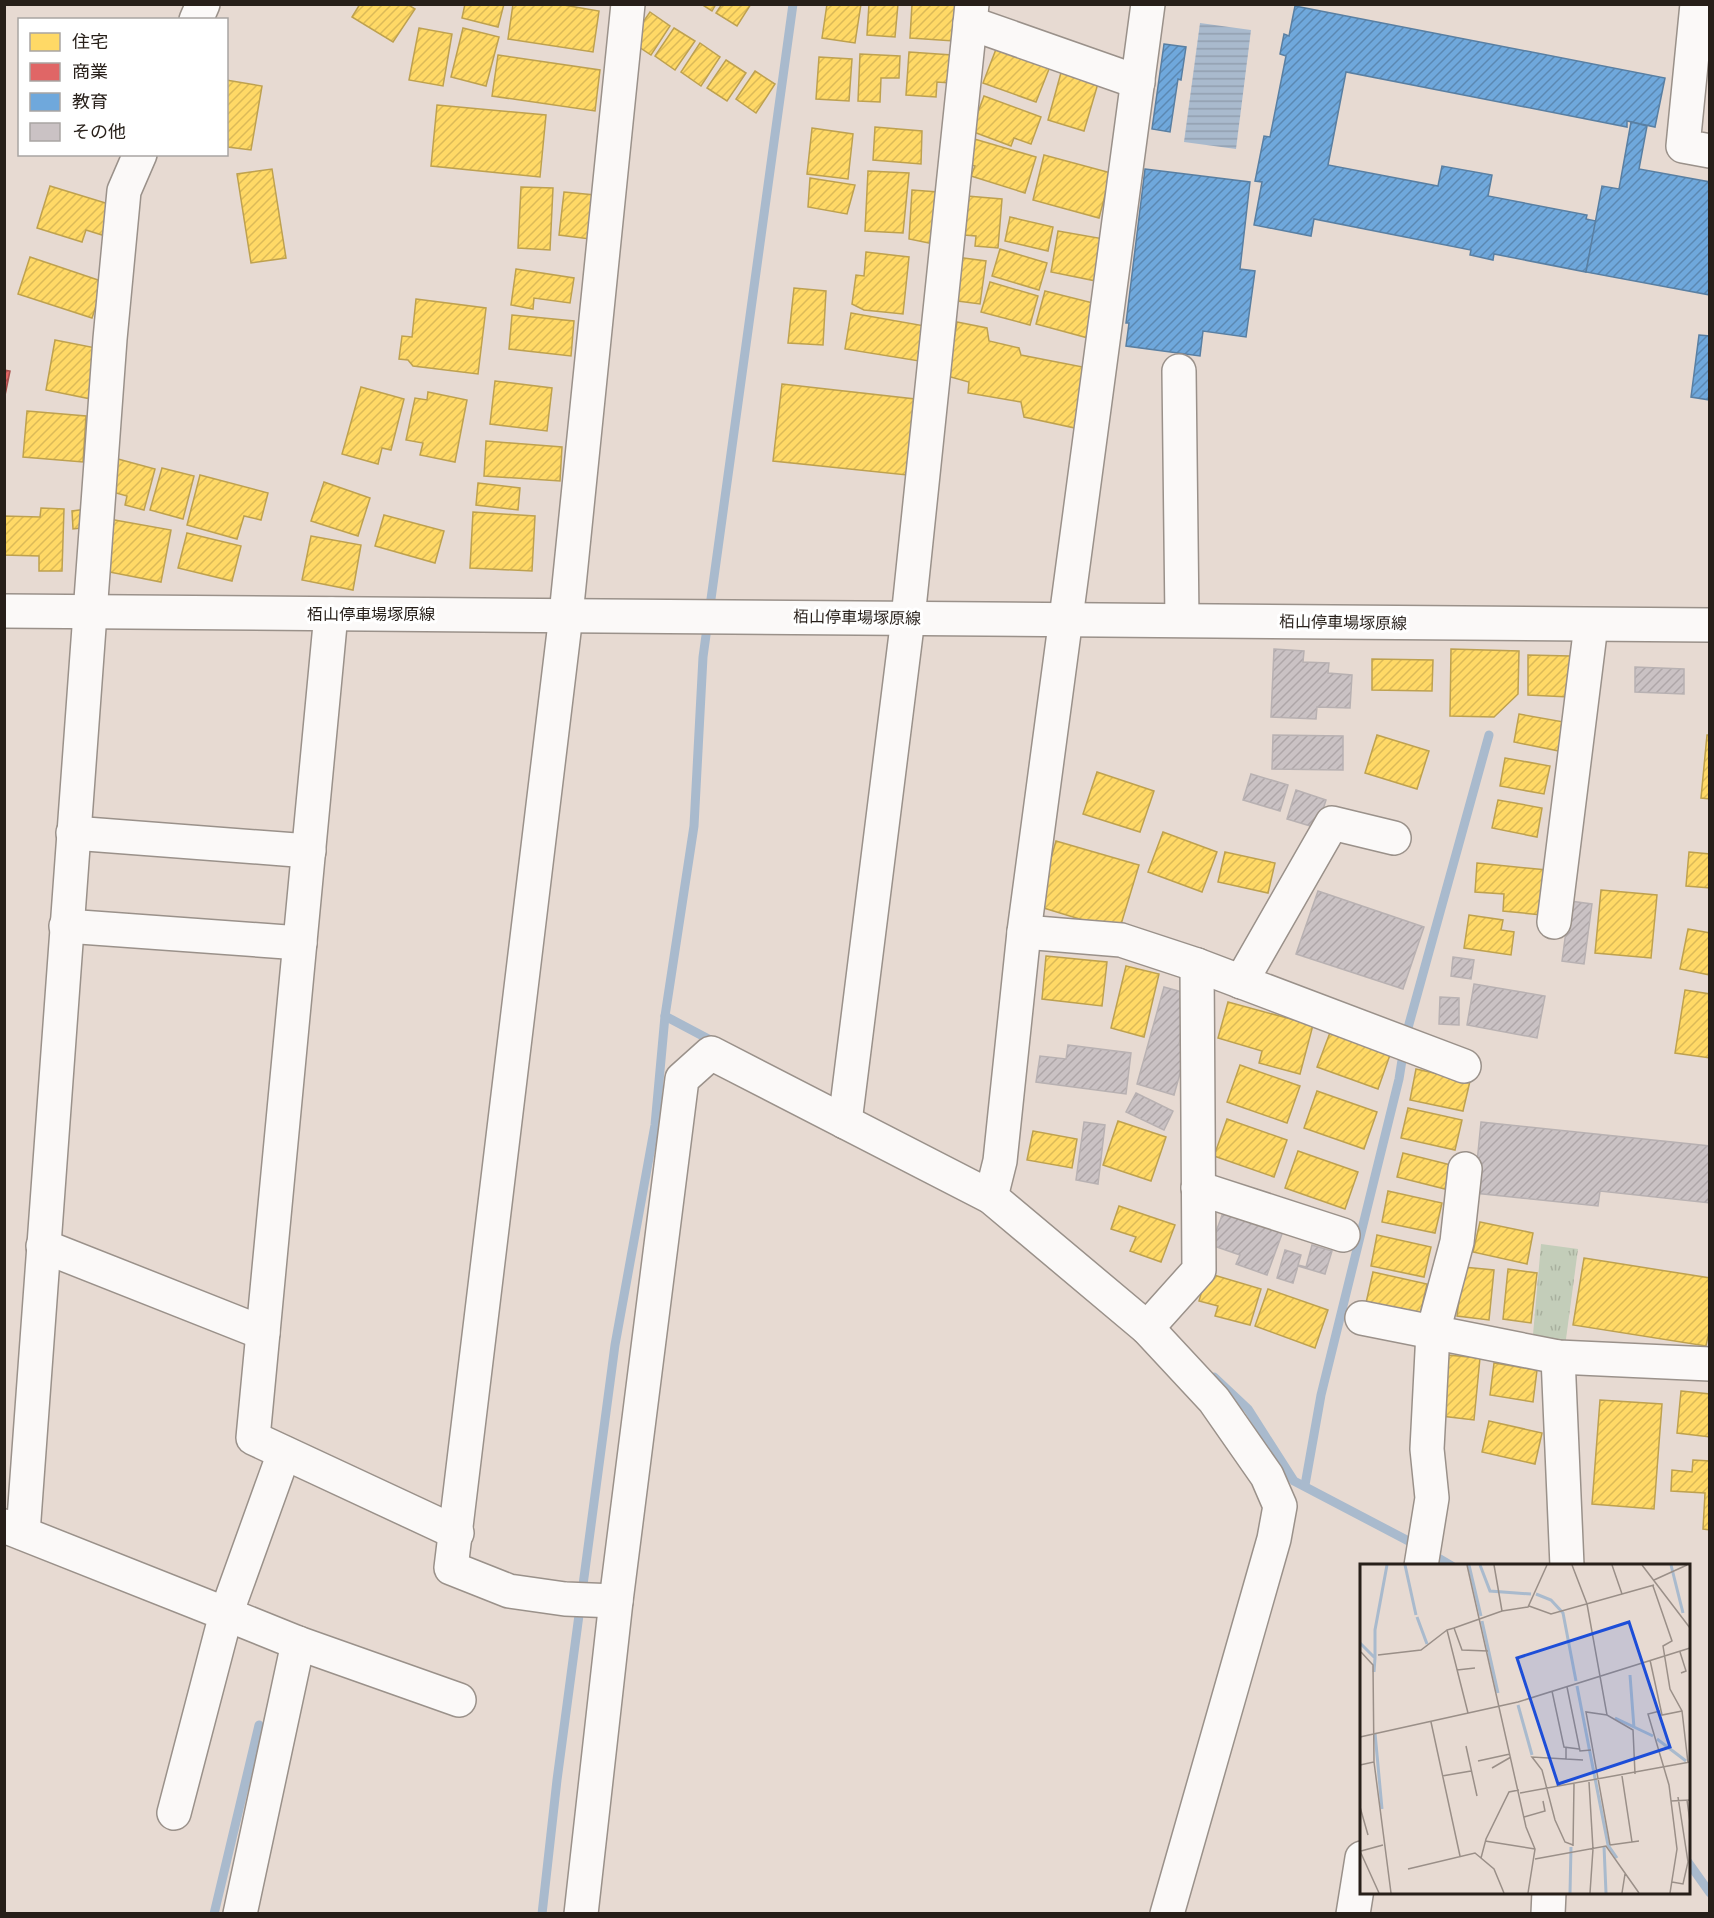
<svg xmlns="http://www.w3.org/2000/svg" width="1714" height="1918" viewBox="0 0 1714 1918" font-family="Helvetica,'Noto Sans JP',sans-serif">
<style>
.park{fill:url(#park-tufts)}
.water{fill:url(#water-rules)}
.homes{fill:url(#homes-hatch);stroke:#bea14f;stroke-width:1.5}
.shops{fill:url(#shops-hatch);stroke:#a8514f;stroke-width:1.5}
.schools{fill:url(#schools-hatch);stroke:#597fa2;stroke-width:1.5}
.lines{fill:none;stroke-linecap:round;stroke-linejoin:round}
.stream{stroke:#a9bacd;stroke-width:9}
.building{fill:url(#building-hatch);stroke:#b8b1b2;stroke-width:1.5}
.minor-casing{stroke:#9a918a;stroke-width:36}
.major-casing{stroke:#9a918a;stroke-width:36}
.minor{stroke:#fbf9f8;stroke-width:33}
.major{stroke:#fbf9f8;stroke-width:33}
.labels{text-anchor:middle;stroke-width:6;stroke-linejoin:round;paint-order:stroke}
.street-label{font-size:16px;fill:#271f19;stroke:#fff}
.inset-river{fill:none;stroke:#a9bacd;stroke-width:3}
.inset-road{fill:none;stroke:#9a8f88;stroke-width:1.5}
.view{fill:#1d4ed8;fill-opacity:0.15;stroke:#1d4ed8;stroke-width:3}
.inset-edge{fill:none;stroke:#271f19;stroke-width:3}
</style>
<defs>
<pattern id="park-tufts" width="24" height="20" patternUnits="userSpaceOnUse" patternTransform="scale(1.5)"><rect width="24" height="20" fill="#c3cdb9"/><path d="M3 7l-1-3M5 7V3M7 7l1-3M15 17l-1-3M17 17v-4M19 17l1-3" fill="none" stroke="#a8b09e"/></pattern>
<pattern id="water-rules" width="6" height="5" patternUnits="userSpaceOnUse" patternTransform="scale(1.5)"><rect width="6" height="5" fill="#a9bacd"/><path d="M0 2.5h6" fill="none" stroke="#919faf"/></pattern>
<pattern id="homes-hatch" width="6" height="6" patternUnits="userSpaceOnUse" patternTransform="scale(1.5)"><rect width="6" height="6" fill="#ffd966"/><path d="M-1 1l2-2M0 6l6-6M5 7l2-2" fill="none" stroke="#dbba58"/></pattern>
<pattern id="shops-hatch" width="6" height="6" patternUnits="userSpaceOnUse" patternTransform="scale(1.5)"><rect width="6" height="6" fill="#e06666"/><path d="M-1 1l2-2M0 6l6-6M5 7l2-2" fill="none" stroke="#b65353"/></pattern>
<pattern id="schools-hatch" width="6" height="6" patternUnits="userSpaceOnUse" patternTransform="scale(1.5)"><rect width="6" height="6" fill="#6fa8dc"/><path d="M-1 1l2-2M0 6l6-6M5 7l2-2" fill="none" stroke="#5b88b2"/></pattern>
<pattern id="building-hatch" width="6" height="6" patternUnits="userSpaceOnUse" patternTransform="scale(1.5)"><rect width="6" height="6" fill="#cac2c4"/><path d="M-1 1l2-2M0 6l6-6M5 7l2-2" fill="none" stroke="#aea6a8"/></pattern>
</defs>
<rect width="100%" height="100%" fill="#e7dad2"/>
<path class="park" d="M1541 1244 1578 1249 1564 1354 1532 1346Z"/>
<path class="water" d="M1200 23 1251 30 1236 149 1184 142Z"/>
<g class="homes">
<path d="M360 4H407L415 9 393 42 352 17Z"/>
<path d="M465 4H504L498 27 462 18Z"/>
<path d="M513 4H558L599 11 593 52 508 39Z"/>
<path d="M701 4H716L712 11Z"/>
<path d="M722 4H751L737 26 716 13Z"/>
<path d="M827 4H861L855 43 822 38Z"/>
<path d="M869 4H898L895 37 867 35Z"/>
<path d="M912 4H956L954 41 910 38Z"/>
<path d="M650 12 670 26 651 55 630 41Z"/>
<path d="M419 28 452 34 443 86 409 80Z"/>
<path d="M463 28 499 37 486 86 451 77Z"/>
<path d="M674 28 695 41 675 70 655 56Z"/>
<path d="M700 43 720 57 701 86 681 72Z"/>
<path d="M998 44 1051 64 1036 102 983 83Z"/>
<path d="M909 52 952 55 950 83 937 82 936 97 906 95Z"/>
<path d="M860 54 900 56 899 78H881L880 102 858 101Z"/>
<path d="M498 55 600 70 595 111 492 96Z"/>
<path d="M819 57 852 59 849 101 816 99Z"/>
<path d="M726 60 746 73 727 101 707 88Z"/>
<path d="M1062 69 1099 80 1084 131 1048 120Z"/>
<path d="M755 71 775 84 756 113 736 99Z"/>
<path d="M226 80 262 86 251 150 228 147Z"/>
<path d="M984 96 1041 117 1031 144 1014 138 1011 146 971 131Z"/>
<path d="M437 105 546 115 540 177 431 166Z"/>
<path d="M875 127 922 131 921 164 873 160Z"/>
<path d="M812 128 853 134 848 179 807 174Z"/>
<path d="M971 138 1036 157 1025 193 971 176 975 166 964 163Z"/>
<path d="M1044 155 1111 173 1099 218 1033 200Z"/>
<path d="M272 169 286 258 251 263 237 174Z"/>
<path d="M868 171 909 173 903 233 865 231Z"/>
<path d="M810 178 855 185 847 214 808 207Z"/>
<path d="M50 186 112 205 102 235 86 230 82 242 37 228Z"/>
<path d="M521 187 553 188 550 250 518 248Z"/>
<path d="M912 190 938 192 934 244 909 239Z"/>
<path d="M564 192 595 195 590 239 559 235Z"/>
<path d="M967 196 1002 199 998 248 975 246 976 236 964 235Z"/>
<path d="M1010 217 1053 227 1048 251 1005 241Z"/>
<path d="M1058 231 1104 239 1096 281 1051 272Z"/>
<path d="M1000 249 1047 263 1039 290 992 276Z"/>
<path d="M866 252 909 257 903 314 864 310 852 304 856 275 864 276Z"/>
<path d="M30 257 104 282 92 318 18 294Z"/>
<path d="M956 257 986 261 980 304 950 300Z"/>
<path d="M516 269 574 278 570 303 534 298 533 309 511 305Z"/>
<path d="M990 282 1038 296 1030 325 981 312Z"/>
<path d="M794 288 826 291 823 345 788 343Z"/>
<path d="M1045 291 1097 304 1088 338 1036 324Z"/>
<path d="M416 299 486 308 478 374 413 366 408 360 399 359 402 336 412 337Z"/>
<path d="M851 313 925 326 919 361 845 349Z"/>
<path d="M512 315 574 321 571 356 509 349Z"/>
<path d="M957 322 987 328 989 341 1019 348 1021 355 1088 368 1075 428 1024 417 1021 402 968 393 969 382 947 376Z"/>
<path d="M55 340 101 349 91 399 46 390Z"/>
<path d="M495 381 552 388 547 431 490 424Z"/>
<path d="M782 384 915 399 907 475 773 461Z"/>
<path d="M361 387 404 399 391 450 382 448 378 464 342 454Z"/>
<path d="M428 392 467 400 455 462 420 455 423 443 406 440 415 398 427 400Z"/>
<path d="M27 411 86 416 83 462 23 457Z"/>
<path d="M486 441 562 447 560 481 484 476Z"/>
<path d="M118 459 155 469 144 510 125 505 127 496 109 491Z"/>
<path d="M162 468 194 476 183 519 150 510Z"/>
<path d="M200 475 268 493 261 520 244 516 237 539 187 525Z"/>
<path d="M324 482 370 498 358 536 311 521Z"/>
<path d="M478 483 520 488 518 510 476 505Z"/>
<path d="M41 508 64 509 62 571H39V556L4 555V516L40 517Z"/>
<path d="M87 509 89 527 73 529 72 511Z"/>
<path d="M473 512 535 516 532 571 470 568Z"/>
<path d="M384 515 444 531 435 563 375 546Z"/>
<path d="M109 519 171 530 161 582 99 570Z"/>
<path d="M187 533 241 546 232 581 178 568Z"/>
<path d="M311 536 361 545 353 590 302 580Z"/>
<path d="M1451 649 1519 651 1518 694 1494 717 1450 716Z"/>
<path d="M1528 655 1570 656 1569 697 1528 695Z"/>
<path d="M1372 659 1433 660 1432 691 1372 690Z"/>
<path d="M1519 714 1564 722 1559 751 1514 742Z"/>
<path d="M1377 735 1429 751 1417 789 1365 773Z"/>
<path d="M1707 735H1710V799L1701 798Z"/>
<path d="M1505 758 1550 766 1544 794 1500 786Z"/>
<path d="M1097 772 1154 791 1140 832 1083 814Z"/>
<path d="M1498 800 1542 808 1537 837 1492 828Z"/>
<path d="M1163 832 1217 852 1202 892 1148 872Z"/>
<path d="M1056 841 1139 865 1119 931 1037 906Z"/>
<path d="M1225 852 1275 863 1268 893 1218 882Z"/>
<path d="M1689 852 1710 854V888L1686 886Z"/>
<path d="M1477 863 1547 870 1542 915 1503 911 1504 894 1475 892Z"/>
<path d="M1601 890 1657 895 1651 958 1595 953Z"/>
<path d="M1469 915 1503 920 1501 930 1514 932 1511 955 1464 948Z"/>
<path d="M1688 929 1710 933V975L1680 969Z"/>
<path d="M1046 956 1107 962 1102 1006 1042 999Z"/>
<path d="M1126 966 1159 974 1144 1037 1111 1028Z"/>
<path d="M1685 990 1710 994V1058L1675 1053Z"/>
<path d="M1228 1002 1313 1025 1300 1074 1259 1063 1262 1051 1218 1038Z"/>
<path d="M1331 1030 1391 1052 1378 1089 1317 1067Z"/>
<path d="M1240 1065 1300 1086 1287 1123 1227 1102Z"/>
<path d="M1416 1069 1470 1081 1463 1111 1410 1100Z"/>
<path d="M1317 1091 1377 1112 1364 1149 1304 1128Z"/>
<path d="M1408 1108 1462 1120 1455 1150 1401 1138Z"/>
<path d="M1227 1119 1287 1140 1274 1177 1214 1156Z"/>
<path d="M1118 1121 1166 1137 1151 1181 1103 1165Z"/>
<path d="M1033 1131 1077 1139 1072 1168 1027 1160Z"/>
<path d="M1298 1151 1358 1172 1345 1209 1285 1188Z"/>
<path d="M1403 1153 1451 1165 1445 1189 1397 1177Z"/>
<path d="M1388 1191 1442 1203 1435 1233 1382 1222Z"/>
<path d="M1119 1206 1175 1225 1161 1262 1130 1251 1136 1237 1111 1229Z"/>
<path d="M1480 1222 1533 1233 1527 1264 1473 1252Z"/>
<path d="M1377 1235 1431 1247 1424 1277 1371 1266Z"/>
<path d="M1584 1258 1710 1278V1327L1706 1346 1573 1325Z"/>
<path d="M1463 1267 1494 1270 1489 1320 1457 1316Z"/>
<path d="M1508 1269 1537 1273 1531 1323 1503 1319Z"/>
<path d="M1373 1272 1427 1284 1420 1315 1366 1303Z"/>
<path d="M1207 1273 1261 1289 1250 1325 1215 1316 1218 1306 1199 1301Z"/>
<path d="M1268 1289 1328 1310 1315 1348 1255 1326Z"/>
<path d="M1447 1355 1480 1358 1474 1420 1441 1416Z"/>
<path d="M1494 1363 1537 1370 1533 1402 1490 1395Z"/>
<path d="M1681 1391 1710 1394V1437L1677 1433Z"/>
<path d="M1600 1400 1662 1404 1654 1509 1592 1504Z"/>
<path d="M1489 1421 1542 1433 1535 1464 1482 1452Z"/>
<path d="M1693 1460 1710 1461V1530L1703 1529 1705 1493 1671 1491 1672 1470 1692 1472Z"/>
</g>
<path class="shops" d="M4 370 10 371 4 400Z"/>
<g class="schools">
<path d="M1295 6 1665 78 1655 127 1627 121V127L1346 72 1328 165 1438 186 1442 166 1492 175 1488 196 1587 215 1586 219 1596 221 1586 272 1494 254 1493 260 1470 255 1471 250 1314 219 1311 236 1254 225 1262 182 1255 181 1264 136 1270 137 1286 56 1280 54 1284 34 1289 36Z"/>
<path d="M1164 44 1186 47 1181 80 1178 79 1170 132 1152 129Z"/>
<path d="M1631 122 1647 126 1639 169 1710 182V295L1586 272 1602 186 1619 189Z"/>
<path d="M1145 169 1250 182 1240 269 1255 271 1246 337 1203 331 1200 356 1126 346 1129 323H1126Z"/>
<path d="M1699 335 1710 336V400L1691 397Z"/>
</g>
<g class="lines">
<g class="stream">
<path d="M665 1016 716 1043"/>
<path d="M1214 1377 1248 1409 1294 1481 1418 1546"/>
<path d="M1305 1485 1321 1395 1399 1079 1406 1035 1489 735"/>
<path d="M1430 1553 1452 1566"/>
<path d="M1688 1862 1710 1893"/>
<path d="M214 1914 259 1725"/>
<path d="M542 1914 557 1780 615 1345 655 1125 665 1016 694 826 703 657 793 4"/>
</g>
</g>
<g class="building">
<path d="M1274 649 1304 651 1303 662 1329 663 1328 673 1352 675 1350 708 1317 707 1316 719 1271 717Z"/>
<path d="M1635 667 1684 669V694L1635 692Z"/>
<path d="M1273 735 1343 736V770L1272 769Z"/>
<path d="M1251 774 1288 785 1280 811 1243 800Z"/>
<path d="M1296 790 1326 800 1317 828 1287 819Z"/>
<path d="M1318 891 1424 927 1403 989 1296 954Z"/>
<path d="M1570 901 1592 904 1584 964 1562 961Z"/>
<path d="M1453 957 1474 960 1471 979 1451 976Z"/>
<path d="M1474 984 1545 996 1537 1038 1467 1025Z"/>
<path d="M1164 987 1193 995 1179 1044 1186 1052 1174 1095 1137 1084Z"/>
<path d="M1440 997 1459 998V1025L1439 1024Z"/>
<path d="M1068 1045 1131 1053 1126 1094 1036 1082 1040 1056 1066 1059Z"/>
<path d="M1136 1093 1173 1111 1164 1130 1126 1112Z"/>
<path d="M1084 1122 1105 1125 1098 1184 1076 1180Z"/>
<path d="M1481 1122 1710 1146V1203L1600 1191 1598 1206 1474 1193Z"/>
<path d="M1227 1202 1286 1223 1267 1275 1236 1264 1240 1255 1211 1245Z"/>
<path d="M1312 1245 1332 1251 1325 1274 1298 1266 1293 1283 1277 1278 1285 1250 1301 1255 1298 1265 1306 1267Z"/>
</g>
<g class="lines">
<defs>
<g id="minor">
<path d="M1697 4 1683 146 1710 151"/>
<path d="M196 20 203 4"/>
<path d="M970 23 1138 82"/>
<path d="M1179 371 1182 620"/>
<path d="M331 614 253 1438 457 1533"/>
<path d="M73 833 309 851"/>
<path d="M1554 922 1591 625"/>
<path d="M66 926 300 943"/>
<path d="M1024 932 1121 940 1197 965 1464 1066"/>
<path d="M1241 982 1332 823 1394 838"/>
<path d="M845 1122 908 618 972 4"/>
<path d="M1198 1188 1343 1235"/>
<path d="M991 1197 1000 1161 1024 932 1148 4"/>
<path d="M43 1246 263 1333"/>
<path d="M1362 1318 1558 1357 1710 1364"/>
<path d="M1147 1328 1199 1270 1197 965"/>
<path d="M1558 1357 1567 1566"/>
<path d="M284 1453 226 1614 298 1643 459 1700"/>
<path d="M4 1526 226 1614 174 1813"/>
<path d="M23 1533 110 339 124 191 140 154"/>
<path d="M1421 1566 1432 1498 1427 1449 1433 1332 1457 1242 1465 1169"/>
<path d="M616 1601 565 1599 509 1591 451 1568 566 615 628 4"/>
<path d="M240 1914 298 1643"/>
<path d="M581 1914 616 1601 682 1079 711 1053 991 1197 1147 1328 1214 1400 1267 1476 1280 1506 1274 1539 1167 1914"/>
<path d="M1353 1914 1362 1858"/>
<path d="M1548 1914 1549 1892"/>
</g>
<path id="major" d="M4 611 1710 625"/>
</defs>
<use href="#minor" class="minor-casing"/>
<use href="#major" class="major-casing"/>
<use href="#minor" class="minor"/>
<use href="#major" class="major"/>
</g>
<g class="labels">
<g class="street-label">
<text x="371" y="620">栢山停車場塚原線</text>
<text transform="translate(857 617) rotate(1)" y="6">栢山停車場塚原線</text>
<text transform="translate(1343 622) rotate(1)" y="6">栢山停車場塚原線</text>
</g>
</g>
<g transform="translate(1360 1564)">
<rect width="330" height="330" fill="#e7dad2"/>
<path class="inset-river" d="M45 1 56 51M109 1 121 52M120 1 130 27 171 30M311 1 323 49M176 30 191 36 203 49 216 117M57 53 67 80M122 57 138 129M0 79 15 94 14 108M15 94V66L27 1M270 111 274 164M217 122 248 281 257 294M158 141 172 191M255 154 293 172M15 169 22 245M297 175 326 197M244 282 246 329M210 329 211 283"/>
<path class="inset-road" d="M107 1 166 263 175 285 168 329M134 1 142 47M212 1 227 40 247 151M252 1 262 30M282 1 330 64M294 16 327 1M293 22 312 77 303 82 310 125 322 147 328 199M169 42 191 50 294 21M94 64 87 66 108 149M128 87 102 86 94 64 142 47 168 43 187 1M320 88 326 107 321 109M18 91 61 86 87 66M290 96 302 151 322 147M97 106 115 104M207 123 220 187 231 186M192 127 204 183 219 185M300 147 288 150 309 221 317 285 310 329M71 158 100 292M0 173 158 138 330 84M106 182 117 232M206 183V195L223 196M206 195 172 193 182 206 195 256 205 278 213 281M118 197 150 190M14 198 31 329M0 201 14 198 13 101 1 88M132 204 151 193M82 212 111 207M262 212 272 278M229 218 233 285 230 329M160 229 330 198M327 236 330 258M311 237 330 236M0 243 8 271M164 253 185 247 183 237M125 277 175 285M250 281 226 148 247 151 273 166 275 210M250 281 279 277M213 282 214 220M0 287 19 329M1 287 23 281M175 295 246 282 279 329M48 305 115 289 121 294M312 318 323 320 328 298 318 233M144 329 134 305 121 294 126 275 149 228 159 226M262 329 265 310"/>
<path class="view" d="M269 58 310 183 198 220 157 94Z"/>
<rect width="330" height="330" class="inset-edge"/>
</g>
<rect width="1714" height="1918" fill="none" stroke="#271f19" stroke-width="12"/>
<rect x="18" y="18" width="210" height="138" fill="#ffffff" stroke="#a9a5a3" stroke-width="1.5"/>
<rect x="30" y="33" width="30" height="18" fill="#ffd966" stroke="#a9a5a3" stroke-width="1.5"/>
<text x="72" y="48" font-size="18" fill="#271f19">住宅</text>
<rect x="30" y="63" width="30" height="18" fill="#e06666" stroke="#a9a5a3" stroke-width="1.5"/>
<text x="72" y="78" font-size="18" fill="#271f19">商業</text>
<rect x="30" y="93" width="30" height="18" fill="#6fa8dc" stroke="#a9a5a3" stroke-width="1.5"/>
<text x="72" y="108" font-size="18" fill="#271f19">教育</text>
<rect x="30" y="123" width="30" height="18" fill="#cac2c4" stroke="#a9a5a3" stroke-width="1.5"/>
<text x="72" y="138" font-size="18" fill="#271f19">その他</text>
</svg>
